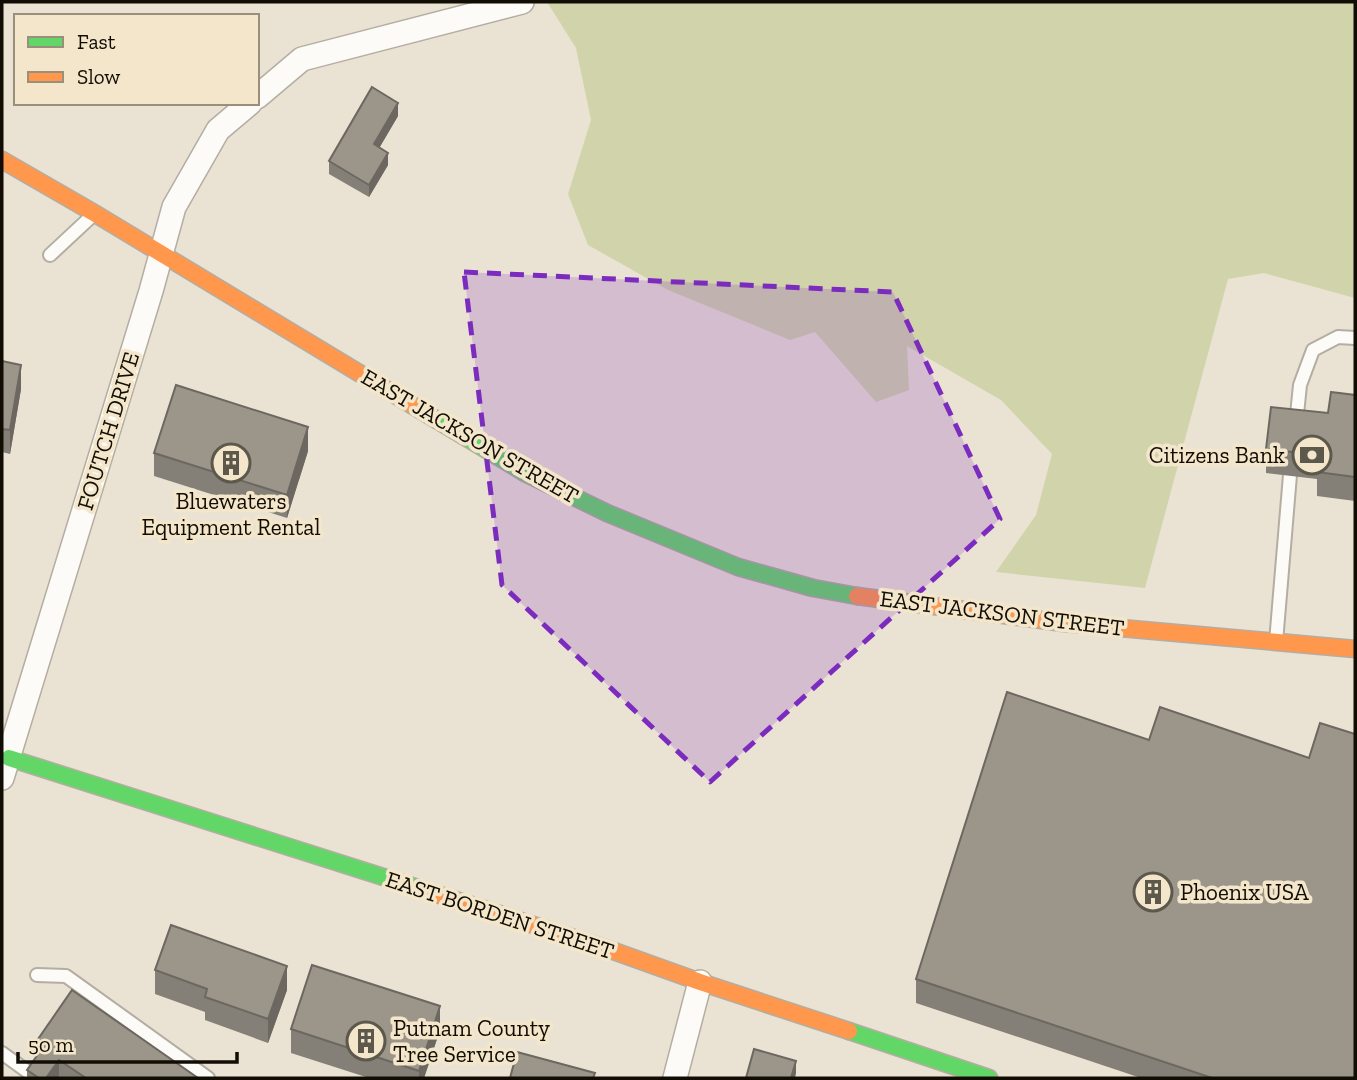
<svg xmlns="http://www.w3.org/2000/svg" width="1357" height="1080" viewBox="0 0 1357 1080" font-family="'Zilla Slab',serif">
<style>
.green{fill:#d1d4ab}
.lines{fill:none;stroke-linecap:round;stroke-linejoin:round}
.lane-casing{stroke:#b4ada2;stroke-width:16}
.street-casing{stroke:#b4ada2;stroke-width:26}
.fast-casing{stroke:#b4ada2;stroke-width:19}
.slow-casing{stroke:#b4ada2;stroke-width:19}
.lane{stroke:#fcfbf8;stroke-width:12}
.street{stroke:#fcfbf8;stroke-width:23}
.fast{stroke:#63d668;stroke-width:16}
.slow{stroke:#ff974d;stroke-width:16}
.wall{fill:#858077}
.shaded-wall{fill:#6c6861}
.building{fill:#9b958a;stroke:#6c6861;stroke-width:2}
.marked{fill:#7b2cbf;fill-opacity:0.2;stroke:#7b2cbf;stroke-width:5;stroke-dasharray:14 9;stroke-linejoin:round}
.labels{text-anchor:middle;stroke-width:7;stroke-linejoin:round;paint-order:stroke}
.street-label{font-size:23px;fill:#110d04;stroke:#f3e6ca}
.poi-label{font-size:23px;fill:#110d04;stroke:#f3e6ca;text-anchor:start}
</style>
<rect width="100%" height="100%" fill="#eae2d3"/>
<path class="green" d="M547 2H1355V298L1264 273 1228 279 1145 588 996 572 1036 515 1052 454 1001 400 907 346 909 390 876 402 815 332 790 340 668 290 588 245 568 194 591 120 576 48Z"/>
<g class="lines">
<defs>
<g id="lane">
<path d="M50 255 94 214"/>
<path d="M1296 424 1300 385 1313 350 1338 337 1355 338"/>
<path d="M1276 642 1290 475"/>
<path d="M37 975 66 976 208 1078"/>
<path d="M2 1053 35 1077"/>
</g>
<g id="street">
<path d="M257 97 302 59 522 2"/>
<path d="M2 778 151 291 174 207 218 130 250 103"/>
<path d="M675 1078 700 982"/>
</g>
<g id="fast">
<path d="M412 405 525 473 607 513 738 567 813 588 857 596"/>
<path d="M9 758 418 888"/>
<path d="M849 1031 989 1078"/>
</g>
<g id="slow">
<path d="M2 160 94 213 412 405"/>
<path d="M857 596 1064 623 1355 649"/>
<path d="M418 888 608 949 700 982 849 1031"/>
</g>
</defs>
<use href="#lane" class="lane-casing"/>
<use href="#street" class="street-casing"/>
<use href="#fast" class="fast-casing"/>
<use href="#slow" class="slow-casing"/>
<use href="#lane" class="lane"/>
<use href="#street" class="street"/>
<use href="#fast" class="fast"/>
<use href="#slow" class="slow"/>
</g>
<g class="wall">
<path d="M398 116 379 148 388 165 369 197 329 174V161Z"/>
<path d="M2 361 21 389 10 454 2 452Z"/>
<path d="M1355 395V501L1317 496V479L1266 473V449L1328 413Z"/>
<path d="M308 451 287 518 154 476V453Z"/>
<path d="M155 970 287 990 268 1043 205 1020V1012L155 994Z"/>
<path d="M916 979 1355 1078H1141L916 1003Z"/>
<path d="M291 1029 440 1030 424 1078H369L291 1053Z"/>
<path d="M36 1042 198 1078H27V1070L36 1056Z"/>
</g>
<g class="shaded-wall">
<path d="M398 103V116L374 157V144Z"/>
<path d="M388 153V165L369 197V185Z"/>
<path d="M21 365V389L10 454V430Z"/>
<path d="M308 427V451L287 518V495Z"/>
<path d="M287 966V990L268 1043V1019Z"/>
<path d="M440 1006V1030L424 1078H419V1071Z"/>
<path d="M59 1060V1078H46Z"/>
<path d="M796 1061V1073L795 1078H791Z"/>
</g>
<g class="building">
<path d="M372 87 398 103 374 144 388 153 369 185 329 161Z"/>
<path d="M2 361 21 365 10 430 2 429Z"/>
<path d="M176 385 308 427 287 495 154 453Z"/>
<path d="M1331 392 1355 395V477L1317 472 1319 455 1266 449 1271 407 1328 413Z"/>
<path d="M1007 692 1149 740 1160 707 1309 758 1320 723 1355 734V1078H1212L916 979Z"/>
<path d="M171 925 287 966 268 1019 205 997 207 989 155 970Z"/>
<path d="M312 965 440 1006 419 1071 291 1029Z"/>
<path d="M72 990 198 1078H86L59 1060 46 1078H39L27 1070 43 1047 36 1042Z"/>
<path d="M754 1049 796 1061 791 1078H746Z"/>
<path d="M517 1052 595 1073 593 1078H510Z"/>
</g>
<path class="marked" d="M464 272 893 292 1000 519 710 782 502 585Z"/>
<defs>
<symbol id="bank-ring" viewBox="-11 -11 22 22"><circle r="9.5" fill="#f3e6ca" stroke="#5d584c" stroke-width="1.5"/><path d="M-6-4H6V4H-6ZM0-2.3a2.3 2.3 0 1 0 0 4.6a2.3 2.3 0 1 0 0-4.6Z" fill="#5d584c"/></symbol>
<symbol id="building-ring" viewBox="-11 -11 22 22"><circle r="9.5" fill="#f3e6ca" stroke="#5d584c" stroke-width="1.5"/><path d="M-4-6H4V6H1V3H-1V6H-4ZM-2.5-4.3h1.7v1.8h-1.7ZM.8-4.3h1.7v1.8H.8ZM-2.5-1h1.7V.8h-1.7ZM.8-1h1.7V.8H.8Z" fill="#5d584c"/></symbol>
</defs>
<g fill-rule="evenodd">
<use href="#bank-ring" x="1290" y="433" width="44" height="44"/>
<use href="#building-ring" x="209" y="441" width="44" height="44"/>
<use href="#building-ring" x="1131" y="870" width="44" height="44"/>
<use href="#building-ring" x="344" y="1019" width="44" height="44"/>
</g>
<g class="labels">
<g class="street-label">
<text transform="translate(108 431) rotate(-73)" y="8">FOUTCH DRIVE</text>
<text transform="translate(470 436) rotate(30)" y="8">EAST JACKSON STREET</text>
<text transform="translate(1002 613) rotate(7)" y="8">EAST JACKSON STREET</text>
<text transform="translate(500 915) rotate(18)" y="8">EAST BORDEN STREET</text>
</g>
<g class="poi-label">
<text x="1285" y="463" text-anchor="end">Citizens Bank</text>
<text x="231" y="509" text-anchor="middle">Bluewaters<tspan x="231" dy="26">Equipment Rental</tspan></text>
<text x="1180" y="900">Phoenix USA</text>
<text x="393" y="1036">Putnam County<tspan x="393" dy="26">Tree Service</tspan></text>
</g>
</g>
<rect width="1357" height="1080" fill="none" stroke="#110d04" stroke-width="7"/>
<rect x="14" y="14" width="245" height="91" fill="#f3e6ca" stroke="#998f7b" stroke-width="2"/>
<rect x="28" y="37" width="35" height="10" fill="#63d668" stroke="#998f7b" stroke-width="2"/>
<text x="77" y="49" font-size="21" fill="#110d04">Fast</text>
<rect x="28" y="72" width="35" height="10" fill="#ff974d" stroke="#998f7b" stroke-width="2"/>
<text x="77" y="84" font-size="21" fill="#110d04">Slow</text>
<path d="M18 1052v10h219v-10" fill="none" stroke="#110d04" stroke-width="3.5"/>
<text x="28" y="1052" font-size="21" fill="#110d04" stroke="#f3e6ca" stroke-width="5" paint-order="stroke">50 m</text>
</svg>
